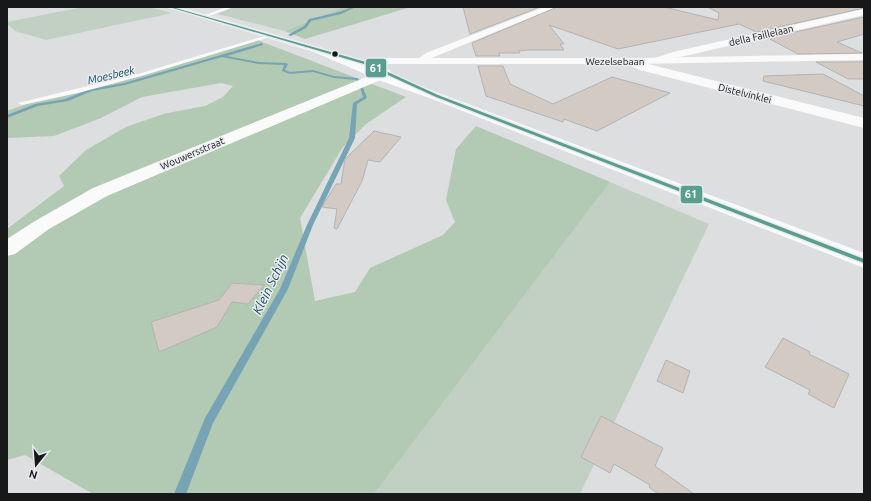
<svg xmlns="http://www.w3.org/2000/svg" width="871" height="501" viewBox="0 0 871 501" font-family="Ubuntu,sans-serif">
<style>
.green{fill:#c1d0c2}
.forest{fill:#b2c9b3}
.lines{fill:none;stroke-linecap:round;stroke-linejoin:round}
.stream{fill:#77a4b5;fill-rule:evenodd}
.building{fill:#d3cac4;stroke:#b3b3b3}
.lane{fill:#fafafa;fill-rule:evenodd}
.street{fill:#fafafa;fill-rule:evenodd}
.secondary{fill:#fafafa;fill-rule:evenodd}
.bus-1-casing{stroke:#e9ebef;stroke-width:3}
.bus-1{fill:#599e8f;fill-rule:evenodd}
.bus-dot{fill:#171819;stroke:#e9ebef;stroke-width:1.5}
.labels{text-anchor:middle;stroke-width:3;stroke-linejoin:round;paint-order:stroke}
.far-street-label{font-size:10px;fill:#171819;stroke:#e9ebef}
.far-water-label{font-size:11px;font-style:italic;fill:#174d5e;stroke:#e9ebef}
.water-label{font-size:13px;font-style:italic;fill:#174d5e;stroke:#e9ebef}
.line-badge{stroke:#e9ebef;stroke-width:1.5}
.badge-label{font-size:11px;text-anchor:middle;font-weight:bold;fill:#fff}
</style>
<rect width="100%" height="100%" fill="#dddee0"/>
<g class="green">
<path d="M83 7H148L172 13 46 40 15 31 7 24V22Z"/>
<path d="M235 7H344L285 31 217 14Z"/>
<path d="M610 182 709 224 580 494H374Z"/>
</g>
<g class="forest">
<path d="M344 7H411L305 39 285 31Z"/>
<path d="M257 40 406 97 366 124 343 147 300 218 315 301 355 292 370 268 443 235 455 222 446 200 456 149 476 126 610 182 374 494H93L25 455 7 460V229L64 186 59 176 86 150 126 127 163 114 205 106 223 97 233 86 221 83 142 97 101 118 54 136 7 138V111L38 100 78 91Z"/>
</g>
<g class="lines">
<g class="stream">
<path d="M353 7H356L341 14 311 21 306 28 291 36 288 35 304 26 309 19 339 12Z"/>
<path d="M262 43 263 45 227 56 258 62 286 63 288 64 285 70 290 72 313 70 334 76 357 78 360 81 358 82 356 80 334 78 313 72 290 74 282 71 284 65 258 64 222 57 125 85 92 91 68 101 38 106 7 118V115L35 104 65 99 90 89 124 83Z"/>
<path d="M359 84 362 85 367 98 357 104 355 138 313 225 288 289 213 423 186 494H174L205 418 280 289 307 225 349 138 353 103 363 97Z"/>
</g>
</g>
<g class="building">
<path d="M463 7H540L470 34Z"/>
<path d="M557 7H664L718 20 719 13 707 7H864V8L756 32 739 24 618 49 549 25 564 44H560L564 50H528L519 51 520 53H499L500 56H476L472 43Z"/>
<path d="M864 17V34L837 42 862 53 798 54 768 38Z"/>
<path d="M816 62H864V79H848Z"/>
<path d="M478 66H503L510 84 553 104 612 77 670 93 597 131 564 119 563 122 486 96Z"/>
<path d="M823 74 864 96V106L763 81 764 76Z"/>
<path d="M374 131 401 137 380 162 368 160 362 181 337 229 334 228 337 209 322 207 336 184H341L345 159Z"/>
<path d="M232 283 264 285 248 304 232 302 217 327 159 352 151 322 219 300Z"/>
<path d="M783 338 810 352 809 354 849 374 834 408 808 394 810 390 765 367Z"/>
<path d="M666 360 690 371 683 393 657 381Z"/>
<path d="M601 416 663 448 655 466 694 494H658L649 487 650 485 614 464 610 473 581 457Z"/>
</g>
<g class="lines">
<g class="lane">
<path d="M226 7H233L207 17 203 16Z"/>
<path d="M268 35 273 36 145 75 78 93 22 105 18 103 141 73Z"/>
</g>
<g class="street">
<path d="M544 7H556L434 57 421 64 415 61 426 53Z"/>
<path d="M864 9V15L676 58 659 63 653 60 655 58 673 52Z"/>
<path d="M627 58 648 64 864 118V128L640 70 623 63 621 61Z"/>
<path d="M386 69 390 70 392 73 390 76 107 196 49 229 15 254 7 256V239L35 221 93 188Z"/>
</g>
<path class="secondary" d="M166 7H179L336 52 338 54 359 63 361 61 378 58H634L864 54V60L634 64H378L367 66 864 253V268L432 99 381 81 314 52Z"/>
<defs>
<path id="bus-1" d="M169 7H172L366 62 438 95 864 259V263L436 97 364 64Z"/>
</defs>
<use href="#bus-1" class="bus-1-casing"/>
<use href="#bus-1" class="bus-1"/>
</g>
<circle class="bus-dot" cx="335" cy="54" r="3.5"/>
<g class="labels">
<g class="far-street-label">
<text transform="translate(761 35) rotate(-13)" y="4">della Faillelaan</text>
<text x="615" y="65">Wezelsebaan</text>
<text transform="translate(745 93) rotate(14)" y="4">Distelvinklei</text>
<text transform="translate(192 153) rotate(-23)" y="4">Wouwersstraat</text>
</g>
<g class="far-water-label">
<text transform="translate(111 75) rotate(-13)" y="4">Moesbeek</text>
</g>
<g class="water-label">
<text transform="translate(270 284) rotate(-64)" y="5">Klein Schijn</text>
</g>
</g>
<g class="line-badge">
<rect x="365" y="58" width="22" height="20" rx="4" fill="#599e8f"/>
<rect x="680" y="185" width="23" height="19" rx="4" fill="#599e8f"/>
</g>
<g class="badge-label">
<text x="376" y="72">61</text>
<text x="691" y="198">61</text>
</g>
<rect width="871" height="501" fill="none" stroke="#171819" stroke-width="16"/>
<g transform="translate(36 465) rotate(197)" stroke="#e9ebef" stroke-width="3" paint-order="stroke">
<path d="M0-3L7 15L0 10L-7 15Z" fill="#171819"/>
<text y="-6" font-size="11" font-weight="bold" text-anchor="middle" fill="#171819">N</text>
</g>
</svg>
